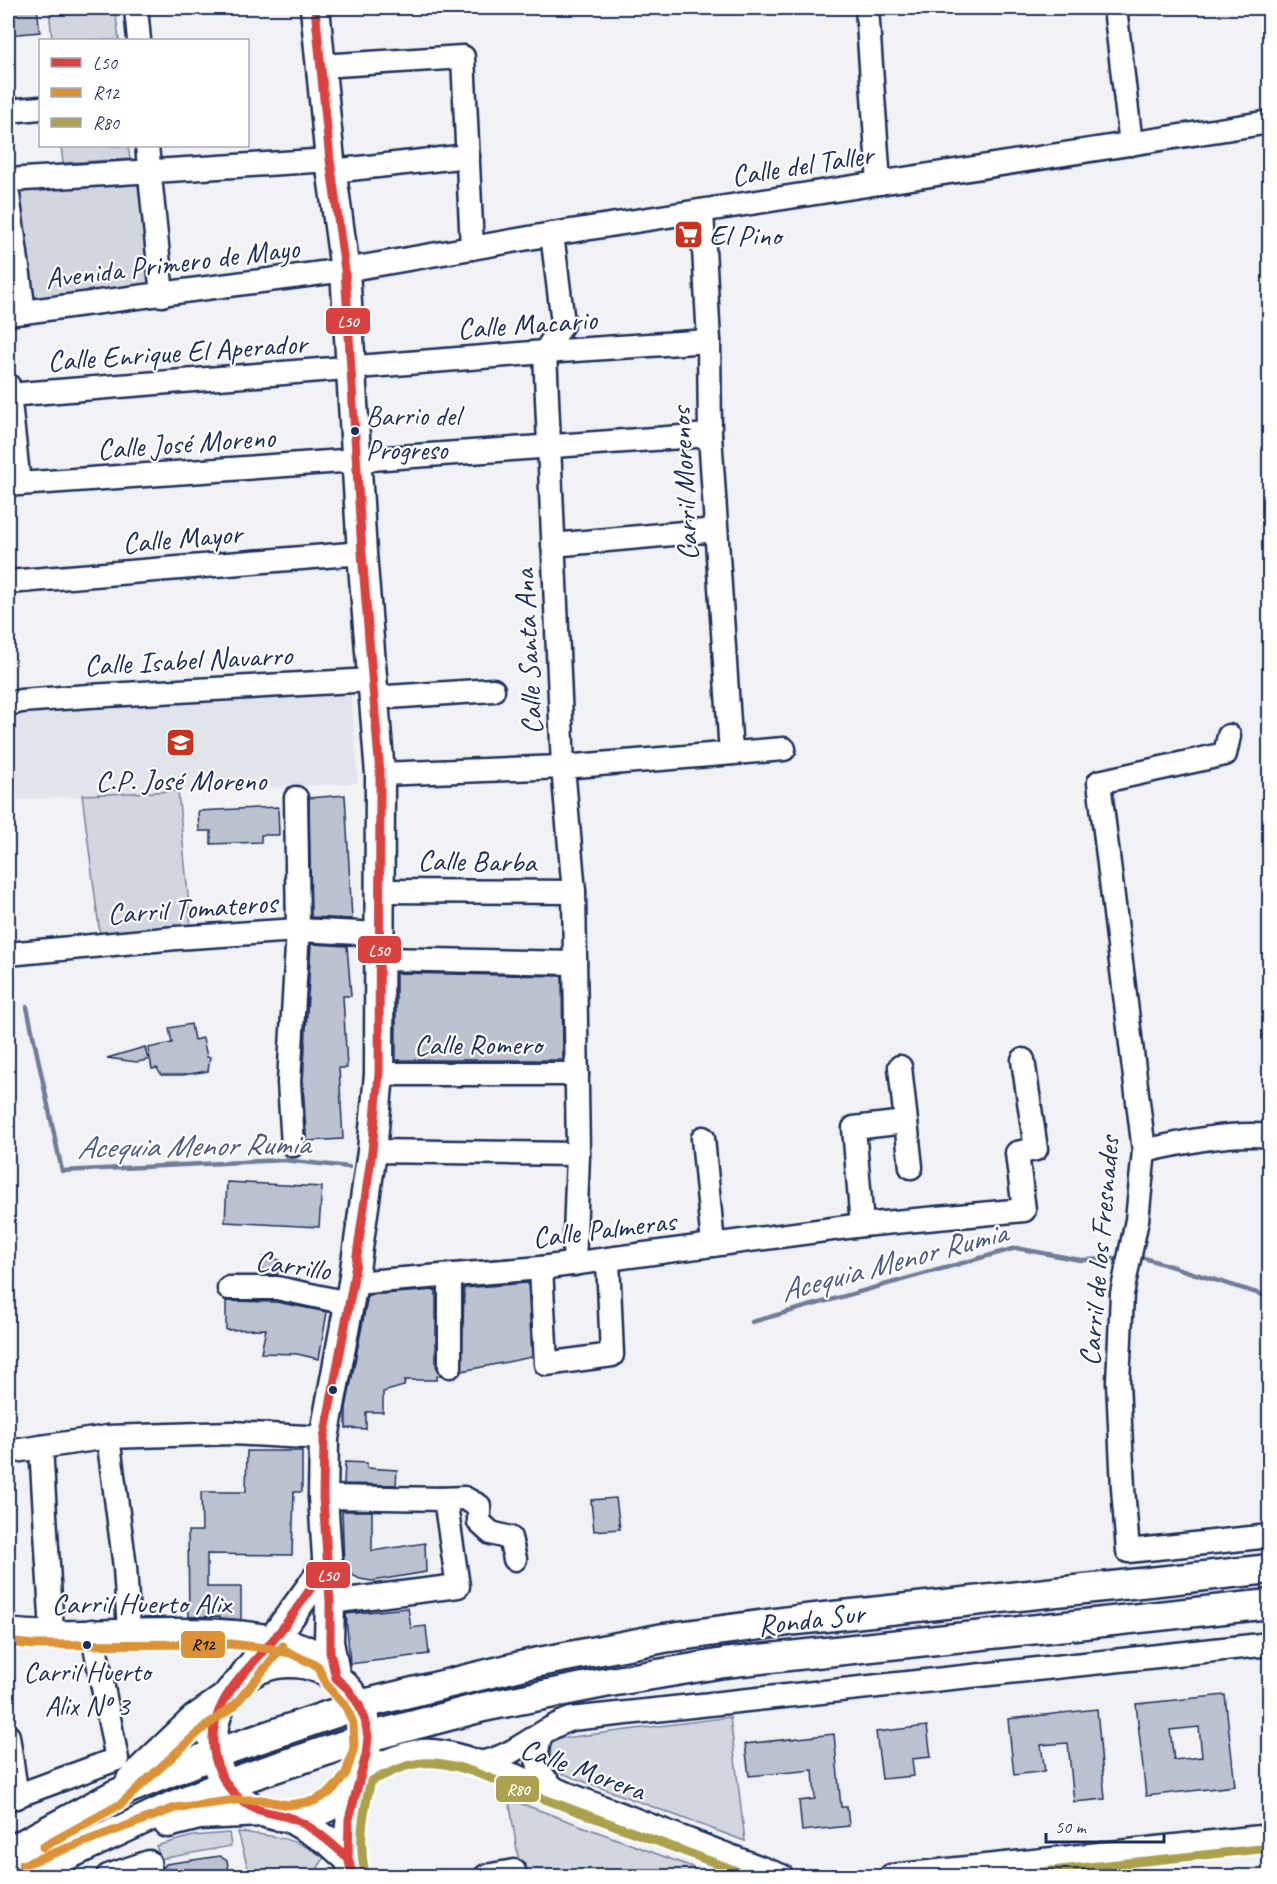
<svg xmlns="http://www.w3.org/2000/svg" width="1277" height="1884" viewBox="0 0 1277 1884" font-family="Caveat,sans-serif">
<style>
.built{fill:#e1e4ea}
.green{fill:#d2d6df;stroke:#76829e;stroke-width:1.5}
.lines{fill:none;stroke-linecap:round;stroke-linejoin:round}
.stream{stroke:#707c9a;stroke-width:4.5}
.building{fill:#bcc2d0;stroke:#1b2f5e;stroke-width:1.5;fill-rule:evenodd}
.minor-casing{stroke:#1b2f5e;stroke-width:27}
.major-casing{stroke:#1b2f5e;stroke-width:33}
.minor{stroke:#fff;stroke-width:22}
.major{stroke:#fff;stroke-width:28}
.bus-1-casing{stroke:#fff;stroke-width:14}
.bus-2-casing{stroke:#fff;stroke-width:14}
.bus-3-casing{stroke:#fff;stroke-width:14}
.bus-1{stroke:#da4241;stroke-width:9}
.bus-2{stroke:#dc9338;stroke-width:9}
.bus-3{stroke:#aba14e;stroke-width:9}
.bus-dot{fill:#1b2f5e;stroke:#fff;stroke-width:2}
.labels{text-anchor:middle;stroke-width:4.5;stroke-linejoin:round;paint-order:stroke}
.bus-label{font-size:28px;fill:#1b2f5e;stroke:#fff;text-anchor:start}
.street-label{font-size:30px;fill:#1b2f5e;stroke:#fff}
.poi-label{font-size:30px;fill:#1b2f5e;stroke:#fff;text-anchor:start}
.water-label{font-size:32px;font-style:italic;fill:#4c5c81;stroke:#fff}
.line-badge{stroke:#fff;stroke-width:2}
.badge-label{font-size:16px;text-anchor:middle;font-weight:bold;fill:#fff}
.pale-badge-label{font-size:16px;text-anchor:middle;font-weight:bold;fill:#111}
</style>
<rect width="100%" height="100%" fill="#f1f2f5"/>
<filter id="ink" filterUnits="userSpaceOnUse"><feTurbulence type="fractalNoise" baseFrequency=".0167" numOctaves="2"/><feDisplacementMap in="SourceGraphic" scale="12" xChannelSelector="R" yChannelSelector="G"/><feConvolveMatrix kernelMatrix="1 2 1 2 8 2 1 2 1" color-interpolation-filters="sRGB"/></filter>
<g filter="url(#ink)">
<path class="built" d="M350 681 358 783 8 800V704Z"/>
<g class="green">
<path d="M49 8H115L119 40H52Z"/>
<path d="M61 146H128L130 159 63 163Z"/>
<path d="M149 170 162 295 24 312 8 180Z"/>
<path d="M178 791 191 927 100 935 82 795Z"/>
<path d="M730 1717 745 1841 553 1770C546 1760 545 1747 556 1739Z"/>
<path d="M509 1799 692 1867 699 1876H521Z"/>
<path d="M238 1832C270 1835 298 1838 324 1858L313 1876H250Z"/>
<path d="M229 1833 231 1846 161 1859 156 1846 193 1836Z"/>
</g>
<g class="lines">
<g class="stream">
<path d="M27 1007 62 1171 284 1160 349 1167"/>
<path d="M1144 1258 1270 1297"/>
<path d="M752 1322 1016 1248 1080 1260 1118 1259"/>
</g>
</g>
<g class="building">
<path d="M8 8H37L40 32 8 35Z"/>
<path d="M345 795 352 919 311 917 309 798Z"/>
<path d="M278 807 279 835H261V842L211 844V831H199L198 811Z"/>
<path d="M311 944 347 946 351 996H343L347 1068H339L343 1139 308 1141 306 1134 303 1082Z"/>
<path d="M396 973 562 976 563 1060H396Z"/>
<path d="M191 1024 194 1040 203 1038 207 1057H210L208 1071 183 1075H161L157 1068 152 1069 148 1048 172 1043 169 1028Z"/>
<path d="M145 1047 148 1060 137 1062 107 1058Z"/>
<path d="M227 1182 322 1187 319 1227 225 1222Z"/>
<path d="M264 1257 280 1260 277 1275 261 1273Z"/>
<path d="M528 1283 532 1357 462 1371 464 1288Z"/>
<path d="M436 1290V1366L441 1375 437 1376V1380H405L404 1386 383 1392V1412H366V1429L346 1428V1408L368 1295Z"/>
<path d="M226 1301 276 1302 327 1312 319 1359 297 1354 261 1353 266 1329 226 1330Z"/>
<path d="M247 1451H302V1492H294L292 1555 207 1554V1587H241V1620L220 1618V1616L189 1617 188 1531H202L201 1492H246Z"/>
<path d="M345 1462 367 1463V1468L397 1470 396 1485 344 1484Z"/>
<path d="M616 1498 620 1529 594 1531 591 1500Z"/>
<path d="M342 1511H372V1551L425 1543 426 1572 372 1581 360 1579 352 1575 344 1565Z"/>
<path d="M408 1608 411 1628 426 1626 429 1654 350 1664 346 1614Z"/>
<path d="M1225 1695 1235 1786 1146 1796 1136 1704ZM1199 1727 1202 1757 1174 1760 1170 1730Z"/>
<path d="M1097 1709 1105 1799 1074 1802 1068 1743 1041 1745 1045 1771 1014 1775 1008 1719Z"/>
<path d="M927 1726 931 1757 912 1759 914 1776 882 1779 876 1732Z"/>
<path d="M834 1734 841 1807H847L849 1826 802 1831 799 1801 815 1799 813 1770 749 1776 745 1744Z"/>
<path d="M220 1856 227 1861 230 1876H164L163 1868 166 1864Z"/>
</g>
<g class="lines">
<defs>
<g id="minor">
<path d="M136 8 139 40"/>
<path d="M867 8 879 183"/>
<path d="M1115 8 1131 144"/>
<path d="M321 66 463 57 472 248"/>
<path d="M8 111 40 108"/>
<path d="M147 146 162 295"/>
<path d="M332 171 468 156"/>
<path d="M8 180 330 160"/>
<path d="M8 195 24 312"/>
<path d="M702 211 709 341 710 435 731 753"/>
<path d="M552 234 563 323 545 352 563 767 574 892 578 1154 574 1264"/>
<path d="M8 314 345 270 552 234 1270 122"/>
<path d="M8 385 19 484 710 435"/>
<path d="M8 395 545 352 709 341"/>
<path d="M553 545 716 530"/>
<path d="M8 582 362 553"/>
<path d="M373 698 493 690"/>
<path d="M8 704 21 701 89 696 372 680"/>
<path d="M1229 736 1225 754 1099 782 1144 1151 1137 1220 1122 1294 1118 1382 1123 1488 1128 1551 1270 1536"/>
<path d="M380 774 563 767 784 749"/>
<path d="M380 891 574 892"/>
<path d="M8 954 176 938 298 930 380 934"/>
<path d="M381 959 575 963"/>
<path d="M900 1067 911 1167"/>
<path d="M379 1074H577"/>
<path d="M703 1138 713 1245"/>
<path d="M293 1145 289 1082 298 930 296 798"/>
<path d="M372 1151 578 1154"/>
<path d="M1144 1151C1184 1142 1229 1132 1270 1136"/>
<path d="M862 1225 854 1128 905 1122"/>
<path d="M541 1268 546 1364 612 1355 608 1260"/>
<path d="M353 1283 541 1268 862 1225 1024 1210 1017 1153 1036 1149 1023 1060"/>
<path d="M229 1288H277L348 1303"/>
<path d="M450 1366V1276"/>
<path d="M108 1437 125 1567 129 1631"/>
<path d="M41 1447 52 1632"/>
<path d="M8 1452 108 1437 232 1433 324 1438"/>
<path d="M323 1497 445 1499 458 1586 330 1602"/>
<path d="M440 1499 464 1498 479 1506V1522L491 1533 510 1538 515 1559"/>
<path d="M8 1630C82 1641 282 1608 332 1664"/>
<path d="M541 1735C533 1757 537 1774 555 1789"/>
<path d="M8 1736 17 1797"/>
<path d="M478 1763C517 1757 537 1730 571 1719L1270 1644"/>
<path d="M361 1772C380 1764 401 1753 422 1751 460 1748 517 1780 555 1789L782 1876"/>
<path d="M8 1799 117 1759 92 1631"/>
<path d="M723 1854 724 1876"/>
<path d="M108 1876 149 1862 151 1876"/>
<path d="M486 1876 514 1871 515 1876"/>
<path d="M891 1876 1270 1836"/>
</g>
<g id="major">
<path d="M315 8 330 160 345 270 362 553 380 774 379 1074 372 1151 353 1283 324 1438 323 1497 330 1602 329 1642 336 1678"/>
<circle cx="290" cy="1740" r="77"/>
<path d="M245 1674 274 1638 327 1565"/>
<path d="M131 1780 195 1719 225 1698"/>
<path d="M288 1817 329 1841 348 1858"/>
<path d="M168 1823 199 1815 262 1812"/>
<path d="M8 1852 114 1795 214 1754 359 1705 529 1664 664 1638 797 1620 1270 1569"/>
<path d="M23 1876 172 1806 226 1784 368 1737 483 1707 604 1683 724 1663 1270 1604"/>
<path d="M353 1876C345 1843 350 1813 359 1780"/>
</g>
</defs>
<use href="#minor" class="minor-casing"/>
<use href="#major" class="major-casing"/>
<use href="#minor" class="minor"/>
<use href="#major" class="major"/>
<defs>
<g id="bus-1">
<path d="M315 8 330 160 345 270 362 553 380 774 379 1074 372 1151 353 1283 324 1438 323 1497 330 1602V1652L336 1678 349 1690 359 1705 365 1720 368 1737 366 1755 349 1819 348 1858 353 1876"/>
<path d="M327 1565C309 1590 293 1616 273 1640 245 1674 203 1707 215 1757 219 1774 228 1789 241 1800 257 1814 278 1812 296 1820 316 1829 332 1844 348 1858"/>
</g>
<g id="bus-2">
<path d="M8 1642 34 1645 231 1644 265 1648 290 1653 318 1666 326 1684 346 1707 353 1723 354 1748 346 1773 339 1783 330 1792 314 1801 288 1805 261 1800H237L175 1808 22 1865"/>
<path d="M43 1847 121 1804 203 1728 234 1706 283 1646"/>
</g>
<g id="bus-3">
<path d="M365 1874C358 1841 363 1812 371 1781 387 1774 405 1764 423 1763 457 1761 492 1780 523 1791 599 1819 674 1848 750 1876"/>
<path d="M1001 1876 1270 1848"/>
</g>
</defs>
<use href="#bus-1" class="bus-1-casing"/>
<use href="#bus-2" class="bus-2-casing"/>
<use href="#bus-3" class="bus-3-casing"/>
<use href="#bus-1" class="bus-1"/>
<use href="#bus-2" class="bus-2"/>
<use href="#bus-3" class="bus-3"/>
</g>
</g>
<defs>
<symbol id="supermarket-square" viewBox="-11 -11 22 22"><rect x="-9" y="-9" width="18" height="18" rx="4" fill="#c8321e" stroke="#fff"/><path d="M-6-5.5h2.5l.6 2H6L4.5 2H-2.5L-4.4-4H-6ZM-1.5 3.2a1.3 1.3 0 1 0 .1 0ZM3 3.2a1.3 1.3 0 1 0 .1 0Z" fill="#fff"/></symbol>
<symbol id="school-square" viewBox="-11 -11 22 22"><rect x="-9" y="-9" width="18" height="18" rx="4" fill="#c8321e" stroke="#fff"/><path d="M0-5L7-2L0 1L-7-2ZM-4 1L0 2.5L4 1V4Q0 6-4 4Z" fill="#fff"/></symbol>
</defs>
<g fill-rule="evenodd">
<use href="#supermarket-square" x="672" y="218" width="33" height="33"/>
<use href="#school-square" x="164" y="726" width="33" height="33"/>
</g>
<g class="bus-dot">
<circle cx="355" cy="431" r="5"/>
<circle cx="333" cy="1390" r="5"/>
<circle cx="87" cy="1645" r="5"/>
</g>
<g class="labels">
<g class="bus-label">
<text x="366" y="425">Barrio del<tspan x="366" dy="34">Progreso</tspan></text>
<text x="87" y="1681" text-anchor="middle">Carril Huerto<tspan x="87" dy="34">Alix Nº 3</tspan></text>
</g>
<g class="street-label">
<text transform="translate(802 165) rotate(-9)" y="10">Calle del Taller</text>
<text transform="translate(172 263) rotate(-7)" y="10">Avenida Primero de Mayo</text>
<text transform="translate(527 324) rotate(-4)" y="10">Calle Macario</text>
<text transform="translate(177 352) rotate(-4)" y="10">Calle Enrique El Aperador</text>
<text transform="translate(186 443) rotate(-4)" y="10">Calle José Moreno</text>
<text transform="translate(684 484) rotate(-93)" y="10">Carril Morenos</text>
<text transform="translate(182 538) rotate(-5)" y="10">Calle Mayor</text>
<text transform="translate(528 652) rotate(-93)" y="10">Calle Santa Ana</text>
<text transform="translate(188 660) rotate(-3)" y="10">Calle Isabel Navarro</text>
<text transform="translate(477 861) rotate(1)" y="10">Calle Barba</text>
<text transform="translate(192 908) rotate(-4)" y="10">Carril Tomateros</text>
<text x="478" y="1054">Calle Romero</text>
<text transform="translate(604 1229) rotate(-7)" y="10">Calle Palmeras</text>
<text transform="translate(1099 1251) rotate(-85)" y="10">Carril de los Fresnades</text>
<text transform="translate(293 1265) rotate(8)" y="10">Carrillo</text>
<text x="141" y="1613">Carril Huerto Alix</text>
<text transform="translate(811 1619) rotate(-7)" y="10">Ronda Sur</text>
<text transform="translate(583 1769) rotate(20)" y="10">Calle Morera</text>
</g>
<g class="poi-label">
<text x="709" y="245">El Pino</text>
<text x="181" y="790" text-anchor="middle">C.P. José Moreno</text>
</g>
<g class="water-label">
<text transform="translate(193 1145) rotate(-1)" y="11">Acequia Menor Rumia</text>
<text transform="translate(893 1261) rotate(-15)" y="11">Acequia Menor Rumia</text>
</g>
</g>
<g class="line-badge">
<rect x="325" y="307" width="46" height="28" rx="6" fill="#da4241"/>
<rect x="357" y="935" width="45" height="29" rx="6" fill="#da4241"/>
<rect x="305" y="1561" width="46" height="28" rx="6" fill="#da4241"/>
<rect x="180" y="1630" width="46" height="29" rx="6" fill="#dc9338"/>
<rect x="495" y="1775" width="45" height="28" rx="6" fill="#aba14e"/>
</g>
<g class="badge-label">
<text x="348" y="327">L50</text>
<text x="379" y="956">L50</text>
<text x="328" y="1581">L50</text>
<text x="518" y="1795">R80</text>
</g>
<g class="pale-badge-label">
<text x="203" y="1650">R12</text>
</g>
<rect width="1277" height="1884" fill="none" stroke="#fff" stroke-width="30"/>
<rect x="15" y="15" width="1247" height="1854" fill="none" stroke="#1b2f5e" stroke-width="2" filter="url(#ink)"/>
<rect x="39" y="39" width="210" height="108" fill="#ffffff" stroke="#a4acbf" stroke-width="1.5"/>
<rect x="51" y="58" width="30" height="9" fill="#da4241" stroke="#a4acbf" stroke-width="1.5"/>
<text x="93" y="69" font-size="18" fill="#1b2f5e">L50</text>
<rect x="51" y="88" width="30" height="9" fill="#dc9338" stroke="#a4acbf" stroke-width="1.5"/>
<text x="93" y="99" font-size="18" fill="#1b2f5e">R12</text>
<rect x="51" y="118" width="30" height="9" fill="#aba14e" stroke="#a4acbf" stroke-width="1.5"/>
<text x="93" y="129" font-size="18" fill="#1b2f5e">R80</text>
<path d="M1046 1833v9h118v-9" fill="none" stroke="#1b2f5e" stroke-width="3"/>
<text x="1055" y="1833" font-size="18" fill="#1b2f5e" stroke="#ffffff" stroke-width="4.5" paint-order="stroke">50 m</text>
</svg>
